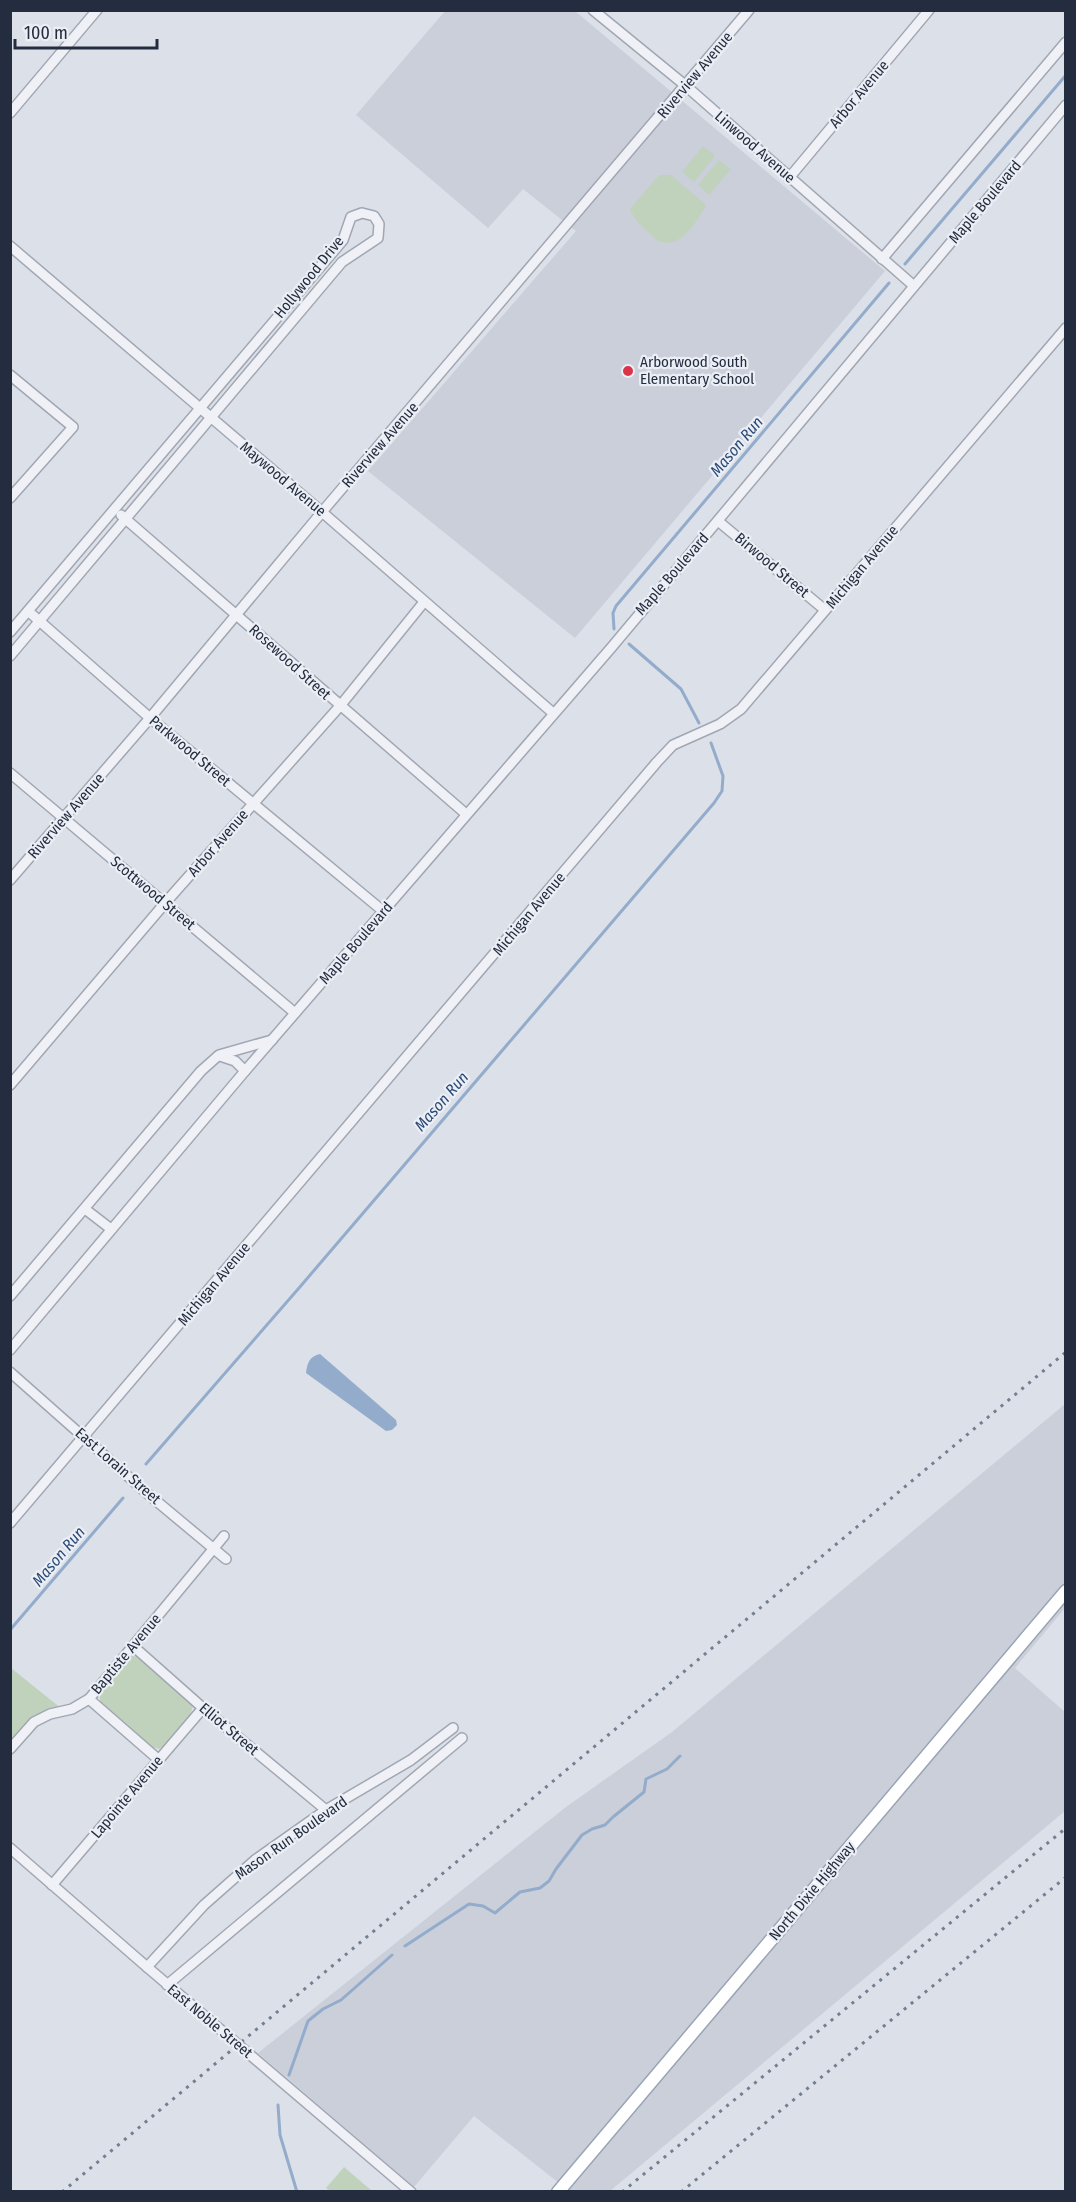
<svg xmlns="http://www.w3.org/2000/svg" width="1076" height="2202" viewBox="0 0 1076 2202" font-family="'Fira Sans Condensed',sans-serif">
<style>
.built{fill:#cacfda}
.green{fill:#c1d2bc}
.water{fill:#93accb}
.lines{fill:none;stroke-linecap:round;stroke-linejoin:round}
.stream{stroke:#93accb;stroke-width:3}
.minor-casing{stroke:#a1a7b2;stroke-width:12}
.major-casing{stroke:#9aa4b4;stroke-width:15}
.minor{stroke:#eff1f6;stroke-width:9}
.major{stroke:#fff;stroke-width:12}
.rail{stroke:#747e92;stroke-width:3;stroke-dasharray:3 6;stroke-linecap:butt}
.poi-dot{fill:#d93447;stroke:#ebeff5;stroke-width:2}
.labels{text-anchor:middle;stroke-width:4.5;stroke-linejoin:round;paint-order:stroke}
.street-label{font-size:15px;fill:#242d3f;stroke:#ebeff5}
.poi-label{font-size:15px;fill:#242d3f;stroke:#ebeff5;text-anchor:start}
.water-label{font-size:16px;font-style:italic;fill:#2b4a76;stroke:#ebeff5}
</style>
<rect width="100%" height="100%" fill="#dce0e8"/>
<g class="built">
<path d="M445 11H575L885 271 575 638 368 471 576 231 523 189 488 228 356 115Z"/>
<path d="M1065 1404V1608L1015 1668 1065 1712V1811L610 2191H569L474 2116 414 2187 258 2053 566 1807 672 1732Z"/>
</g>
<g class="green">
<path d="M703 146 715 156 694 182 682 172Z"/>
<path d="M719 160 731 169 709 195 698 185Z"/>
<path d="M659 175H671L706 205C698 220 682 248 662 242 656 241 652 235 647 231 639 224 634 219 630 209Z"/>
<path d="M133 1656 139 1657 191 1701 193 1706 190 1715 164 1746 159 1749 149 1746 101 1704 99 1694 127 1659Z"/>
<path d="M11 1668 62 1709 48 1714 11 1744Z"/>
<path d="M344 2167 372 2191H330L326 2188Z"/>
</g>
<path class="water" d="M320 1354 396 1420 397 1425 392 1430 386 1431 306 1373C307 1363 310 1356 320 1354Z"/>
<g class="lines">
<g class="stream">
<path d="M905 264 1066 75"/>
<path d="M614 629 613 613 616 606 889 283"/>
<path d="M629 644 681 689 699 723"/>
<path d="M146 1464 299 1288 714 803 722 791 723 776 711 743"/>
<path d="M10 1630 123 1498"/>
<path d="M405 1946 469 1904 483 1906 495 1913 520 1892 540 1888 549 1881 556 1869 582 1835 592 1829 605 1825 613 1817 644 1792 646 1779 667 1769 680 1756"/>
<path d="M289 2075 308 2021 323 2009 341 2000 392 1955"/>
<path d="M278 2105 280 2135 297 2192"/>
</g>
<defs>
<g id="minor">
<path d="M593 10 686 86 914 286"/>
<path d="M10 113 97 10"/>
<path d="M789 178 929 10"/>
<path d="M10 246 322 512 553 713"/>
<path d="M882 259 1066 42"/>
<path d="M10 375 73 427 10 498"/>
<path d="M121 515 466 814"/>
<path d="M718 521 825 610"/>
<path d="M28 611 150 718 383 911"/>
<path d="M10 632 343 240 351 217 362 213 374 216 379 224 378 238 342 262 10 656"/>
<path d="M10 773 295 1013"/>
<path d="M10 880 150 718 322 512 749 10"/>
<path d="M220 1056 235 1061 245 1071"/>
<path d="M10 1085 166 902 340 706 424 602"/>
<path d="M85 1209 111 1229"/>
<path d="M10 1296 201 1071 219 1055 272 1040"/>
<path d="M10 1350 245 1071 611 648 1066 105"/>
<path d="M10 1372 148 1494 226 1559"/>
<path d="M10 1523 657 762 673 745 720 724 741 709 1066 328"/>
<path d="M133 1646 203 1708 326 1810"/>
<path d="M89 1699 159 1760"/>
<path d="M10 1749 34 1722 50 1714 72 1709 89 1699 224 1536"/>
<path d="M10 1848 147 1967 411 2192"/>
<path d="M52 1885 203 1708"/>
<path d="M147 1967 204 1905 255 1860 326 1810 411 1760 453 1728"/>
<path d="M167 1985 462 1738"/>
</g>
<path id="major" d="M558 2192 1066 1591"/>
</defs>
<use href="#minor" class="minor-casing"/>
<use href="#major" class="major-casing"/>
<use href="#minor" class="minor"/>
<use href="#major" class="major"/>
<g class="rail">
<path d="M62 2192 1066 1352"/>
<path d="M622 2192 1066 1828"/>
<path d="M681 2192 1066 1877"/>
</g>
</g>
<circle class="poi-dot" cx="628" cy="371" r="6"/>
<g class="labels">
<g class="street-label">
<text transform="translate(695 75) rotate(-50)" y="5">Riverview Avenue</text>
<text transform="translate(859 94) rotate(-50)" y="5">Arbor Avenue</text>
<text transform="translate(755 147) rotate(41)" y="5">Linwood Avenue</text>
<text transform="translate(985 202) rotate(-50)" y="5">Maple Boulevard</text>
<text transform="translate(309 277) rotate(-51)" y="5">Hollywood Drive</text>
<text transform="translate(380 445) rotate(-49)" y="5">Riverview Avenue</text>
<text transform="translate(283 479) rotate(40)" y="5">Maywood Avenue</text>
<text transform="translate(772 565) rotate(40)" y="5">Birwood Street</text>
<text transform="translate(862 567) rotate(-50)" y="5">Michigan Avenue</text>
<text transform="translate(672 574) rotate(-49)" y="5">Maple Boulevard</text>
<text transform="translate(290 662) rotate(42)" y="5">Rosewood Street</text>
<text transform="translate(190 751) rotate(40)" y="5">Parkwood Street</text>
<text transform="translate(66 816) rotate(-49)" y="5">Riverview Avenue</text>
<text transform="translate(218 843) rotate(-49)" y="5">Arbor Avenue</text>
<text transform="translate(153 893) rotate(40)" y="5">Scottwood Street</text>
<text transform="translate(529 914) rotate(-50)" y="5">Michigan Avenue</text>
<text transform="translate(356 943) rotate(-49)" y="5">Maple Boulevard</text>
<text transform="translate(214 1284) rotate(-50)" y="5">Michigan Avenue</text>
<text transform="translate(118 1466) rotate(41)" y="5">East Lorain Street</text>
<text transform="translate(126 1654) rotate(-50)" y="5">Baptiste Avenue</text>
<text transform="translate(229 1729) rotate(40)" y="5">Elliot Street</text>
<text transform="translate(127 1797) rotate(-50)" y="5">Lapointe Avenue</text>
<text transform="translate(291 1838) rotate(-35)" y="5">Mason Run Boulevard</text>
<text transform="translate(812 1891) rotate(-50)" y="5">North Dixie Highway</text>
<text transform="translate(210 2021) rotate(40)" y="5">East Noble Street</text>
</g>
<g class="poi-label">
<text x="640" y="367">Arborwood South<tspan x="640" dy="17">Elementary School</tspan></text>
</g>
<g class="water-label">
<text transform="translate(736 446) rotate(-50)" y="6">Mason Run</text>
<text transform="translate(441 1101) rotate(-49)" y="6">Mason Run</text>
<text transform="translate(58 1556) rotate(-50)" y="6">Mason Run</text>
</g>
</g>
<rect width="1076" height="2202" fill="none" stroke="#242d3f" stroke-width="24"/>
<path d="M15 39v9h142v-9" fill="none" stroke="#242d3f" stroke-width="3"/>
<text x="24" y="39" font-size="18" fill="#242d3f" stroke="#ebeff5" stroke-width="4.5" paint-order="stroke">100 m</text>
</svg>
